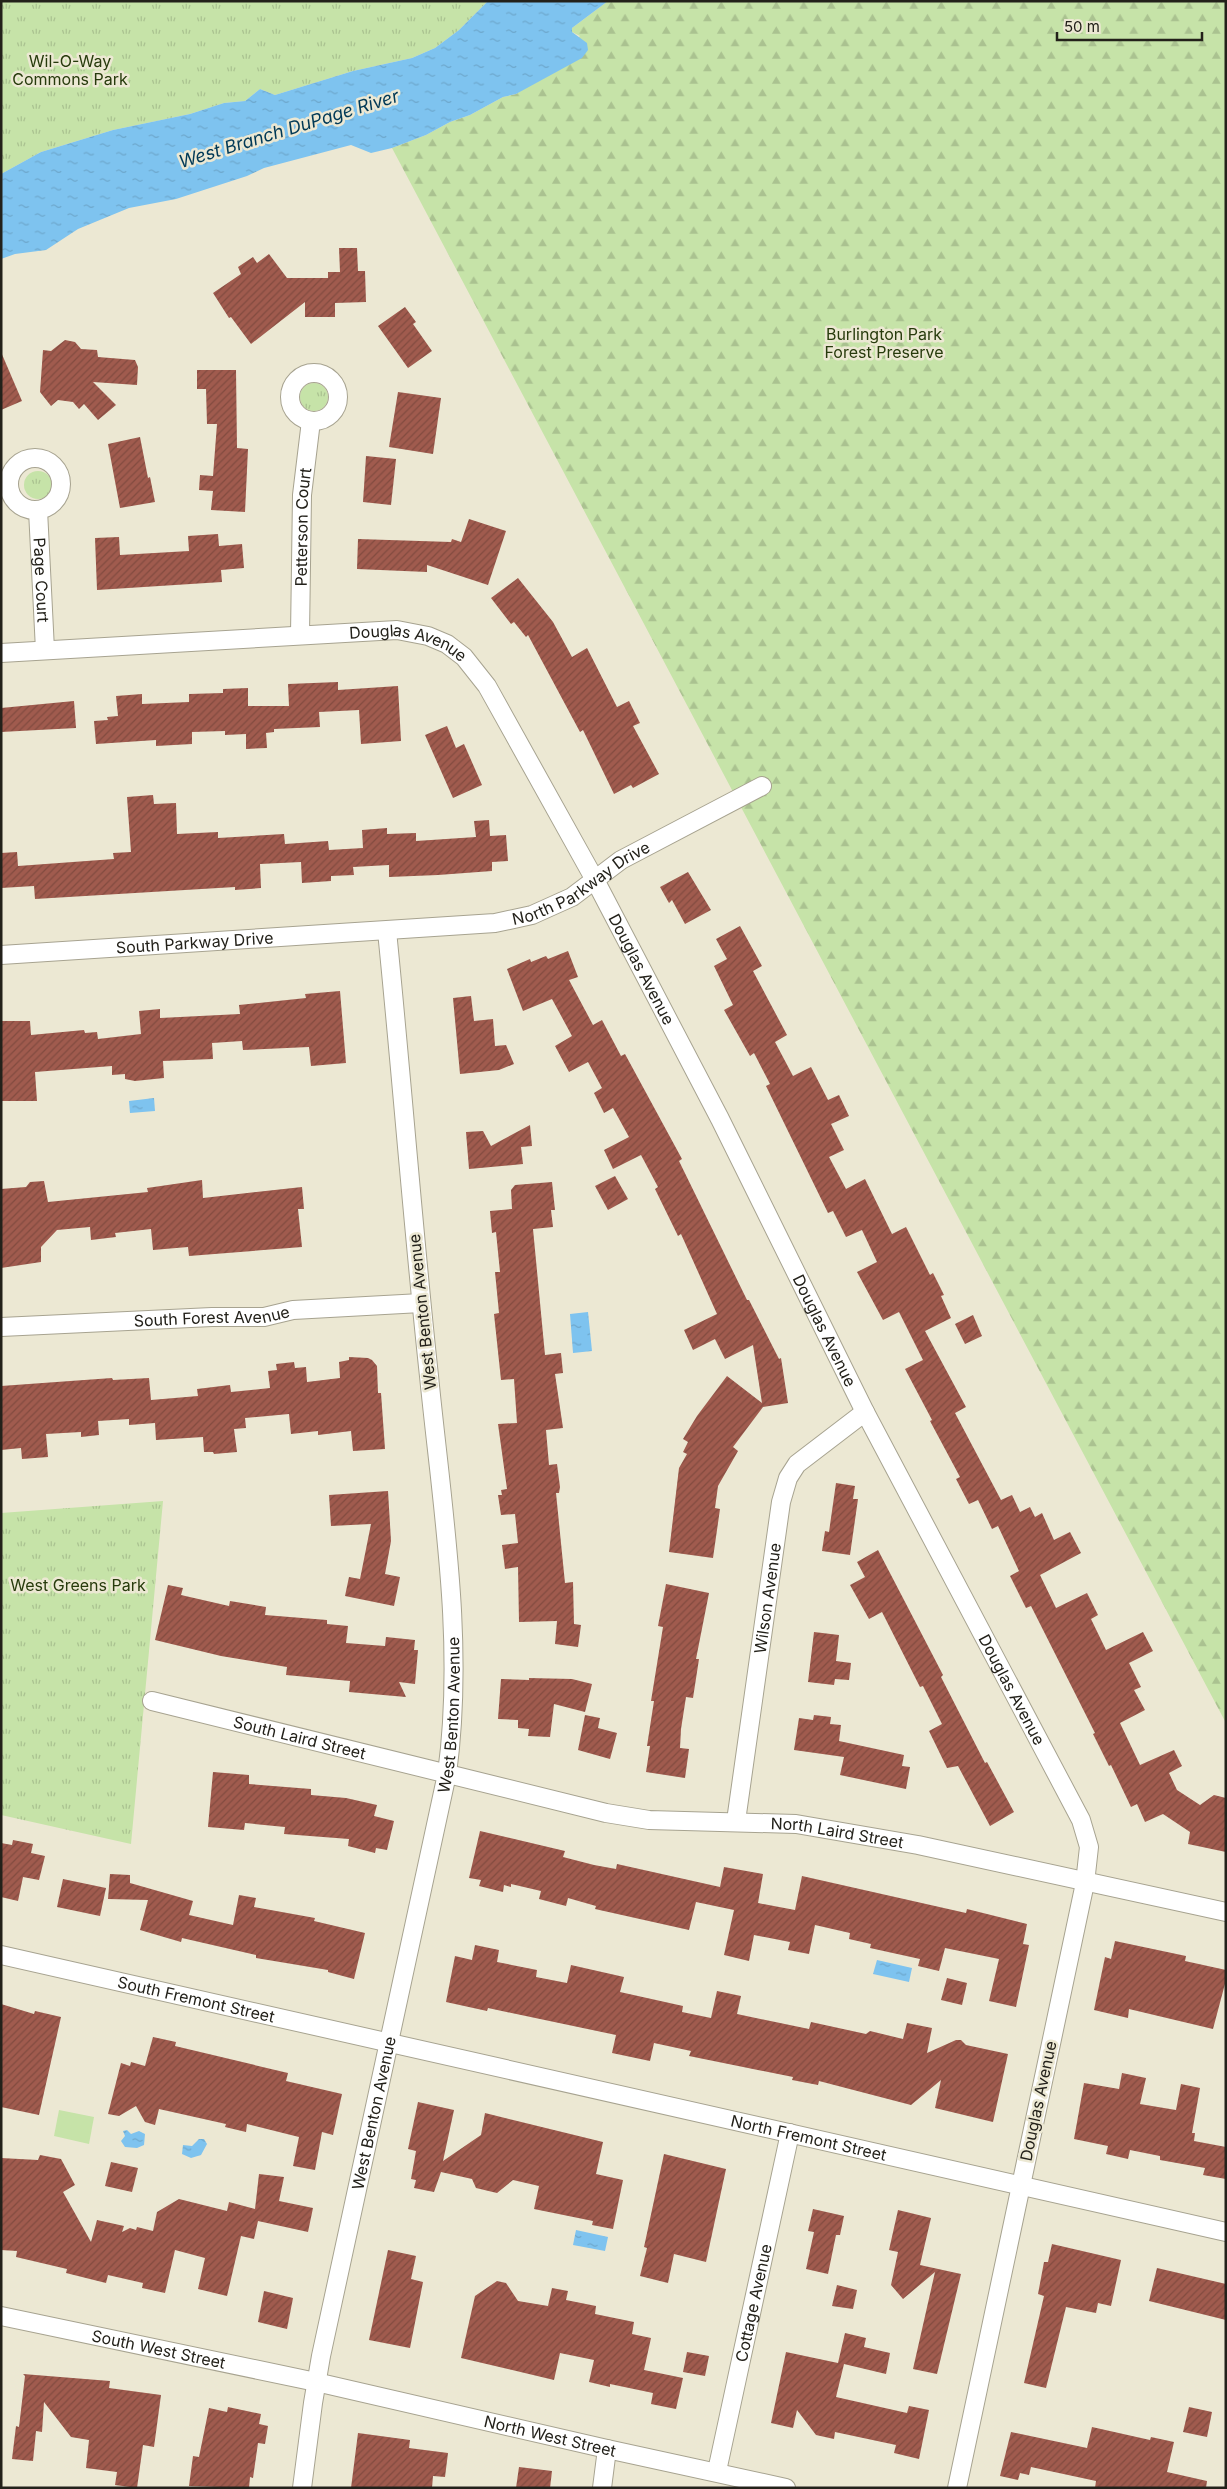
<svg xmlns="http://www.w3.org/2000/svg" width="1227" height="2489" viewBox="0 0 1227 2489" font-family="Inter,sans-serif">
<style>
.grass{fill:url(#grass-tufts)}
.forest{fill:url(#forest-firs)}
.pitch{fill:#c6e3a8}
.water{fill:url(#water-ripples)}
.building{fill:url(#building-hatch)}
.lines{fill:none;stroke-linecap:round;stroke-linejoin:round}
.street-casing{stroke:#a7a390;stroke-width:20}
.street{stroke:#fff;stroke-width:18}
.labels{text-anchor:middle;stroke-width:5;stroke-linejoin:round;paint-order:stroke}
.park-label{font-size:16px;fill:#273b0c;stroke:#ece8d3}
.street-label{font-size:16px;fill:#23211a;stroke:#ece8d3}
.water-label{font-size:18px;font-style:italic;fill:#003956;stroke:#ece8d3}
</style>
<defs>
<pattern id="grass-tufts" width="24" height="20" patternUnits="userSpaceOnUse" patternTransform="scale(1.25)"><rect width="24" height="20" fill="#c6e3a8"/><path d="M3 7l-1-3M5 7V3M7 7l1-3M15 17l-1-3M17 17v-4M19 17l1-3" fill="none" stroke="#aac290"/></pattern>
<pattern id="forest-firs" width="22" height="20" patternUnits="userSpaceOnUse" patternTransform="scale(1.25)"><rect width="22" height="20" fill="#c6e3a8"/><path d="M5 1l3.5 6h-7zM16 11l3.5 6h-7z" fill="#aac290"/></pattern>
<pattern id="water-ripples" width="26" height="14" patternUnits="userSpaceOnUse" patternTransform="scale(1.25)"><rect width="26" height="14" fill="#7ec3ef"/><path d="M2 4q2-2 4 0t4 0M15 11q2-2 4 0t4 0" fill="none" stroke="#6da7cc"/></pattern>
<pattern id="building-hatch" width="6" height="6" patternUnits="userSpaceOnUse" patternTransform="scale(1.25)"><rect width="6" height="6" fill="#a05b4e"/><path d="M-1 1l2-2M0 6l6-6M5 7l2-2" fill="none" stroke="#824b40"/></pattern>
</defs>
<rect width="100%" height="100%" fill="#ece8d3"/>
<g class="grass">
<path d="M1 1H488L459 30 435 48 412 58 353 71 275 95 260 89 245 101 224 103 190 114 113 130 41 152 1 174Z"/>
<circle cx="314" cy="397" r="14"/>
<circle cx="38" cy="485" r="14"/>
<path d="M163 1501 131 1844 1 1815V1513Z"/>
</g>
<path class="forest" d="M608 1H1226V1723L392 148 426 135 450 122 470 115 503 97 516 94 531 84 580 36 572 32V28Z"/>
<path class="pitch" d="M59 2110 94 2117 89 2144 54 2136Z"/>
<g class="water">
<path d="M488 1H608L572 28V32L587 43 588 50 582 58 516 94 503 97 470 115 450 122 426 135 392 148 371 153 351 145 264 168 247 176 176 199 129 208 78 229 46 250 15 254 1 259V174L41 152 113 130 190 114 224 103 245 101 260 89 275 95 353 71 412 58 435 48 459 30Z"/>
<path d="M154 1098 155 1111 130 1113 129 1101Z"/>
<path d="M588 1312 592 1351 573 1353 570 1314Z"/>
<path d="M877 1960 912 1968 909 1982 873 1974Z"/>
<path d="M127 2130 131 2134 139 2131 145 2134 144 2145 137 2148 125 2147 121 2141 125 2136 123 2131Z"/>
<path d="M199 2139H204L207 2144 201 2155 191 2158 182 2154 183 2145 192 2146Z"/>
<path d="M576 2230 608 2237 605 2251 573 2245Z"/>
</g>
<g class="building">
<path d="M339 248H357L358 271H365L366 302 335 303V317H305V302L251 344 231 317 229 318 213 293 241 274 238 267 253 257 257 263 269 254 287 278H328V272H340Z"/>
<path d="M405 307 416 322 413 324 432 351 408 368 378 326Z"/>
<path d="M65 340 75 342 81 349 97 350 98 357 135 360 138 367 137 385 93 382 116 405 98 420 84 404 79 409 73 402 58 400 51 406 40 392 43 350 51 351Z"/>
<path d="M1 352 22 401 1 410Z"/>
<path d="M197 370H236L237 448 248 449 245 512 211 510 213 491 199 490 200 475 213 476 217 424H207L206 389H197Z"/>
<path d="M398 392 441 398 433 454 389 447Z"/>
<path d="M140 437 148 478 150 477 155 502 120 508 108 444Z"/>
<path d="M366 456 396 459 391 505 363 502Z"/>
<path d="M469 519 506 531 488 585 427 565V572L357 569 358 539 451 542 452 539 461 542Z"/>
<path d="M218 534 219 546 242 544 244 568 221 570 222 582 97 590 95 538 119 537 120 555 189 551 188 536Z"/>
<path d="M518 578 553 622 572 657 587 648 617 707 629 701 640 723 633 726 659 774 633 788 631 785 614 794 583 730 580 732 528 635 526 637 514 622 511 624 491 598Z"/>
<path d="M338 682V690L398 686 401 741 361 744 359 710 319 712 320 727 274 729V732L266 733 267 748 246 749V734L225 735V731L192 732V744L156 746V740L96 744 94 721 108 720 107 717 118 716 116 696 142 694V704L189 702V694L223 693V689L248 688V706H289L288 684Z"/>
<path d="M74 701 76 728 1 732V708Z"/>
<path d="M447 726 456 748 464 744 482 785 453 798 425 735Z"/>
<path d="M153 795 154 804 176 803 177 834 218 832V838L284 834 285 844 328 841 329 850 363 848 362 830 387 828V834L416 833V841L476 837 474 821 489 820 490 836 506 835 508 861 492 862V871L438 875 389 877V865L353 867 354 875 331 876V881L302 883 301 862 260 864 261 888 235 890V887L35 899 34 886 1 888V853L17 852 18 866 114 859 113 853 131 852 127 797Z"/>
<path d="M688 872 711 910 685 924 672 900 669 903 660 887Z"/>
<path d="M740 926 762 966 753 971 787 1035 775 1042 793 1076 811 1067 828 1100 839 1095 849 1116 831 1124 844 1150 829 1157 846 1189 865 1179 892 1234 906 1227 930 1275 933 1273 944 1295 941 1296 951 1318 925 1331 966 1407 955 1413 1001 1500 1012 1495 1020 1512 1030 1507 1035 1517 1042 1513 1054 1540 1070 1532 1081 1553 1040 1575 1056 1608 1087 1593 1098 1615 1091 1619 1106 1650 1143 1632 1153 1651 1129 1663 1141 1687 1134 1690 1145 1710 1120 1723 1140 1765 1174 1750 1182 1766 1169 1773 1177 1790 1200 1805 1214 1795 1226 1798V1852L1188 1844 1190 1832 1163 1814 1145 1822 1137 1804 1131 1807 1111 1765 1109 1766 1093 1734 1095 1733 1031 1606 1026 1608 1010 1576 1019 1571 998 1526 992 1529 978 1500 969 1504 956 1479 960 1477 930 1421 932 1420 905 1369 923 1360 899 1312 883 1320 857 1272 877 1262 862 1230 846 1237 833 1211 828 1213 766 1086 770 1084 754 1053 750 1056 724 1010 733 1005 714 966 727 959 716 939Z"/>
<path d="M568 951 578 977 569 980 593 1025 602 1020 621 1056 625 1054 682 1159 679 1161 747 1300H749L779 1359 781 1358 788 1403 763 1407 733 1447 738 1451 718 1486 715 1508 720 1509 713 1558 669 1552 679 1468 687 1454 683 1452 688 1442 683 1439 697 1416 727 1376 762 1403 753 1345 725 1359 715 1339 693 1350 684 1330 717 1314 681 1234 678 1236 655 1189 658 1187 641 1155 613 1169 604 1150 629 1137 613 1108 604 1113 594 1093 602 1088 588 1062 569 1072 555 1046 572 1036 552 999 523 1011 507 969 530 959 531 962 546 956 548 959Z"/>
<path d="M340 991 346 1063 311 1066 309 1047 243 1050 242 1041 212 1043 213 1059 163 1061 164 1078 135 1081 125 1079V1074L112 1075V1066L35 1072 37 1101H1V1021H30L31 1035 84 1030 85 1033 97 1032 98 1039 141 1034 139 1011 160 1009V1018L240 1014 239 1005 306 998 305 994Z"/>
<path d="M471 996 474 1021 493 1019 495 1046 506 1045 514 1064 499 1070 460 1074 453 998Z"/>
<path d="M530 1125 532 1146 521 1147 523 1164 469 1169 466 1132 483 1131 491 1146Z"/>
<path d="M615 1176 628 1199 608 1210 595 1186Z"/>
<path d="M202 1180 203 1198 302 1187 304 1209H298L302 1247 189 1256 188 1247 153 1250 151 1229 115 1233 116 1237 91 1240 90 1227 57 1230 41 1247V1262L1 1268V1189L26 1187 30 1182 44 1181 48 1202 148 1192 147 1188Z"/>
<path d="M552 1182 555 1210H551L553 1227 533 1229 545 1355 561 1353 563 1373 555 1374 563 1428 546 1430 549 1465 557 1464 560 1487 559 1493H556L565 1583 573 1582 574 1624 581 1625 578 1647 555 1644 557 1621 519 1622 518 1567 505 1569 502 1545 518 1543 515 1514 501 1515 498 1495H502L501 1490 507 1489 498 1424 517 1423 514 1379 501 1380 494 1314 499 1313 495 1272H500L496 1232 492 1233 490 1211 512 1209 511 1190 515 1185Z"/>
<path d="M973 1315 982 1336 965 1344 955 1324Z"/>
<path d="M349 1357 368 1358 372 1360 377 1366 378 1393H381L385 1449 353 1451 351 1431 318 1435V1431L291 1434 289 1414 245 1418 246 1428 234 1429 237 1452 214 1454 213 1452H204L203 1437 156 1440 155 1423 129 1425V1419L98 1421 99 1435 81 1437V1432L46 1434 48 1457 22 1459 21 1448 1 1450V1386L112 1378 113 1380 149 1378 151 1400 198 1396 197 1389 230 1385 231 1392 270 1388 268 1371 277 1370 276 1364 294 1362 295 1368 306 1367 307 1382 340 1378 339 1362 349 1360Z"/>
<path d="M836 1483 855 1486 853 1499H858L850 1555 822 1551 825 1531 829 1532Z"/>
<path d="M388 1491 391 1541 385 1574 400 1577 394 1606 345 1596 349 1577 360 1579 371 1524 331 1526 329 1495Z"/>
<path d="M878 1550 943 1675 941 1677 985 1763 987 1762 1014 1812 990 1826 958 1766 947 1768 929 1731 942 1724 923 1686 920 1687 882 1612 869 1619 850 1585 865 1577 857 1562Z"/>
<path d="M666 1584 709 1593 696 1659H699L693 1698 686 1697 681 1729 680 1748 689 1749 685 1778 646 1772 650 1746H647L654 1701H651L663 1627 658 1626Z"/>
<path d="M168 1585 183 1588 181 1595 229 1606 230 1601 266 1607 265 1615 327 1620V1624L348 1626 346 1643 385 1646 386 1637 415 1640 414 1650H418L415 1684 399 1682 406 1697 349 1692 350 1681 286 1675 287 1667 221 1656 155 1640Z"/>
<path d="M814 1632 839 1635 836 1661 851 1663 849 1680 835 1679 834 1685 808 1682Z"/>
<path d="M529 1678 572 1679 592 1684 585 1712 554 1704 550 1737 528 1736 529 1729 518 1728V1720L498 1719 501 1679 529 1680Z"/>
<path d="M585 1715 600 1718 598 1728 617 1733 610 1759 578 1750Z"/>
<path d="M814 1715 831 1717 830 1724 841 1725 839 1741 904 1755 902 1766 910 1767 906 1789 840 1775 844 1757 794 1750 799 1718 813 1720Z"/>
<path d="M213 1772 249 1775V1784L311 1789V1795L346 1798 377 1805 374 1816 394 1821 387 1850 376 1848 375 1853 348 1846 349 1839 284 1834 285 1827 245 1823 244 1830 208 1827Z"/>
<path d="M480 1831 565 1851 563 1857 594 1865 616 1869 617 1864 720 1887 724 1867 763 1874 758 1903 795 1910 802 1876 966 1913 967 1909 1027 1924 1023 1944 1029 1945 1016 2007 989 2001 999 1959 945 1948 939 1971 918 1966 920 1959 870 1948 871 1944 849 1939 850 1933 815 1925 809 1954 788 1950 790 1942 754 1935 749 1961 724 1955 734 1910 696 1902 689 1930 595 1909 596 1906 568 1898 566 1906 539 1899 541 1891 511 1884V1887L504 1885 503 1892 479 1886 481 1880 469 1878Z"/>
<path d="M13 1840 33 1844 31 1853 45 1856 39 1880 23 1877 18 1901 1 1897V1843L12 1845Z"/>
<path d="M110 1874 130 1875V1883L193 1901 189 1915 233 1925 239 1895 256 1898 254 1907 315 1918 314 1921 365 1933 354 1979 328 1972V1970L256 1958V1955L182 1938 181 1942 140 1930 148 1900 108 1899Z"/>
<path d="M63 1879 106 1888 100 1916 57 1907Z"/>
<path d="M1115 1941 1186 1956 1185 1961 1226 1970V1980L1213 2029 1129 2009 1128 2018 1094 2010 1105 1957 1111 1959Z"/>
<path d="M475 1945 499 1950 497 1962 537 1970 536 1977 567 1983 571 1965 624 1977 620 1992 683 2006 682 2012 711 2018 717 1991 741 1996 737 2014 809 2029 811 2022 866 2034 870 2031 903 2039 907 2023 932 2028 927 2053 956 2040H961L966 2045 1008 2054 993 2122 935 2108 941 2080 911 2105 819 2081 818 2085 792 2080 793 2077 689 2056 691 2051 654 2043 650 2061 612 2053 616 2035 488 2008 487 2011 446 2002 455 1956 472 1960Z"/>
<path d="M947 1978 967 1983 962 2005 941 2000Z"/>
<path d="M1 2004 34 2014 35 2011 61 2017 39 2115 1 2107Z"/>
<path d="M153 2037 176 2042 175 2046 288 2073 286 2081 342 2094 333 2135 322 2132 315 2170 293 2166 299 2137 247 2124 246 2132 225 2127 226 2124 159 2109 155 2125 145 2122 136 2106 119 2116 108 2114 121 2063 130 2066 131 2062 145 2066Z"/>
<path d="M1122 2073 1146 2078 1140 2104 1176 2110 1181 2084 1200 2088 1192 2133H1195L1194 2141 1226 2147V2179L1203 2175 1205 2168 1160 2160V2156L1130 2150 1128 2159 1106 2154 1108 2146 1074 2139 1084 2083 1119 2089Z"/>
<path d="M418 2102 454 2110 443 2161 481 2135 485 2113 603 2142 596 2174 623 2180 613 2229 592 2225 593 2221 534 2209 539 2186 513 2180 497 2193 476 2188 472 2179 441 2172 434 2192 414 2188 416 2180 411 2179 416 2151 408 2149Z"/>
<path d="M664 2154 726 2169 706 2262 674 2254 668 2283 640 2276 647 2248 644 2247Z"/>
<path d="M40 2155 61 2159 75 2185 63 2192 91 2242 97 2220 124 2226 122 2232 130 2228 136 2230 137 2227 153 2231 157 2212 179 2199 227 2211 229 2202 255 2209 259 2174 284 2177 279 2201 313 2208 308 2232 258 2221 254 2239 241 2236 227 2296 198 2289 205 2258 175 2250 165 2293 142 2288 143 2283 108 2275 106 2283 66 2273 67 2269 16 2257 17 2251 1 2250V2158L38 2160Z"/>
<path d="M111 2162 138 2168 132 2192 105 2186Z"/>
<path d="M813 2209 844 2216 840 2235H836L828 2274 806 2269 814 2232 808 2231Z"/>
<path d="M898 2210 931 2218 920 2265 961 2274 937 2374 913 2369 935 2272 903 2299 891 2285 898 2252 889 2250Z"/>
<path d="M1052 2244 1121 2260 1111 2306 1098 2303 1096 2313 1066 2307 1046 2388 1024 2383 1044 2296 1038 2294 1044 2262H1048Z"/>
<path d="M388 2250 416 2256 411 2279 423 2282 410 2348 369 2340Z"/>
<path d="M1157 2268 1226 2284V2320L1149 2301Z"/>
<path d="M497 2281 506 2283 518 2301 548 2306 552 2288 568 2291 566 2300 596 2306 595 2314 634 2322 632 2334 651 2338 644 2370 683 2378 676 2409 651 2404 653 2393 610 2384V2387L589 2382 594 2360 560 2353 554 2380 461 2358 475 2296Z"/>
<path d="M837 2285 857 2290 853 2309 832 2306Z"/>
<path d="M264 2291 293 2298 287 2329 258 2322Z"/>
<path d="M845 2333 866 2338 864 2347 890 2353 886 2374 844 2364 836 2397 907 2413 909 2406 929 2410 919 2459 894 2453 896 2445 835 2432 834 2439 816 2435 797 2410 793 2428 771 2423 786 2352 838 2363Z"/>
<path d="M687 2352 709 2356 705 2376 683 2372Z"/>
<path d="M23 2374 110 2381 109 2388 161 2395 154 2447 143 2445 137 2488 115 2485 117 2472 86 2468 89 2440 71 2437 44 2402 42 2432 36 2431 33 2461 12 2459 16 2426 19 2427 25 2376Z"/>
<path d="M228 2407 261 2414 259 2424 268 2426 265 2444 258 2443 253 2478 250 2477 249 2488 189 2486 193 2456 199 2457 209 2408 227 2412Z"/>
<path d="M1189 2407 1212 2412 1207 2437 1183 2432Z"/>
<path d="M1092 2427 1150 2440 1151 2437 1174 2442 1167 2472 1207 2481 1206 2488H1095L1096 2481 1031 2467 1029 2475 1020 2473 1018 2480 1000 2476 1011 2432 1087 2448Z"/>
<path d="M358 2433 410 2440 409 2448 448 2453 445 2477 433 2476 432 2488H351Z"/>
<path d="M519 2467 552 2471 550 2488H516Z"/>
</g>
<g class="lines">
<defs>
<g id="street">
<circle cx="314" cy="397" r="24"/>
<circle cx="35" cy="484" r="26"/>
<path id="s1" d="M38 510 45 650"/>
<path id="s2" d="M300 635 302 495 311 421"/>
<path id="s3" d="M1 653 397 630 428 636 447 644 464 657 487 686 595 880 720 1119 865 1412 1081 1820 1089 1847 1085 1883 957 2488"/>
<path id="s4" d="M1 955 495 923 532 915 572 897 621 860 762 786"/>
<path id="s5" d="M1 1327 212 1317H264L293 1310 421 1303"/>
<path id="s6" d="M152 1701 606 1813 649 1820 796 1824 918 1845 1226 1912"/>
<path id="s7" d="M736 1821 781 1502 788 1478 797 1464 865 1412"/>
<path id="s8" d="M1 1955 1226 2232"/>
<path id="s9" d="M1 2316 316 2382 607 2449 786 2488"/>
<path id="s10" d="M717 2471 790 2133"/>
<path id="s11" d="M302 2488 313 2403 321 2356 447 1774C465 1641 442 1508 429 1376 413 1228 402 1080 387 931"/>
<path d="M602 2488 607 2449"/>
</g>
</defs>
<use href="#street" class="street-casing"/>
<use href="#street" class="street"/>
</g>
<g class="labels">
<g class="park-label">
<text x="70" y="67">Wil-O-Way<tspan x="70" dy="18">Commons Park</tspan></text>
<text x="884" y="340">Burlington Park<tspan x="884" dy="18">Forest Preserve</tspan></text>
<text x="78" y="1591">West Greens Park</text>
</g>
<g class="street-label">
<text dy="6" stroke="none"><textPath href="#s2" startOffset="108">Petterson Court</textPath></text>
<text dy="6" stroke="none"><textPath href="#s1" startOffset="70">Page Court</textPath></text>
<text dy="6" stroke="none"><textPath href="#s3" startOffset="410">Douglas Avenue</textPath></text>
<text dy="6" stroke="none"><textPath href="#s4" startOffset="591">North Parkway Drive</textPath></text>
<text dy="6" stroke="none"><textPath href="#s4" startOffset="194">South Parkway Drive</textPath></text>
<text dy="6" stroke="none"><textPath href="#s3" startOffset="830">Douglas Avenue</textPath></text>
<text transform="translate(422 1312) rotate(-96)" y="6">West Benton Avenue</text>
<text dy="6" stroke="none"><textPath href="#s5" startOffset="211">South Forest Avenue</textPath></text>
<text dy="6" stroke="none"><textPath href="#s3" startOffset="1235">Douglas Avenue</textPath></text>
<text dy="6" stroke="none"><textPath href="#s7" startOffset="225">Wilson Avenue</textPath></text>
<text dy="6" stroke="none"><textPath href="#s3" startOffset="1640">Douglas Avenue</textPath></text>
<text dy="6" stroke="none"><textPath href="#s11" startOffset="788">West Benton Avenue</textPath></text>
<text dy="6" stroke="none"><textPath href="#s6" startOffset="152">South Laird Street</textPath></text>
<text dy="6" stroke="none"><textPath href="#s6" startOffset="700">North Laird Street</textPath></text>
<text dy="6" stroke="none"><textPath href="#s8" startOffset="200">South Fremont Street</textPath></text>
<text transform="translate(1038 2101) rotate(-78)" y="6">Douglas Avenue</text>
<text dy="6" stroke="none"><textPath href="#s11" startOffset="382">West Benton Avenue</textPath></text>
<text dy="6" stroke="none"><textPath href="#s8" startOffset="828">North Fremont Street</textPath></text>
<text dy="6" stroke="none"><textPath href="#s10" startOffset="172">Cottage Avenue</textPath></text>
<text dy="6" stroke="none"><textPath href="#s9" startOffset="161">South West Street</textPath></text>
<text dy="6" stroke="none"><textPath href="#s9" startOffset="562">North West Street</textPath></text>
</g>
<g class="water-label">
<text transform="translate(289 129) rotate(-17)" y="6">West Branch DuPage River</text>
</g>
</g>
<rect width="1227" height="2489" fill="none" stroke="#23211a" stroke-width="5"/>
<path d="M1057 32v8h145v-8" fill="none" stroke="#23211a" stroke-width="2.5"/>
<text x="1064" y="32" font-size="15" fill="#23211a" stroke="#ece8d3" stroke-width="4" paint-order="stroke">50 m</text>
</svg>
